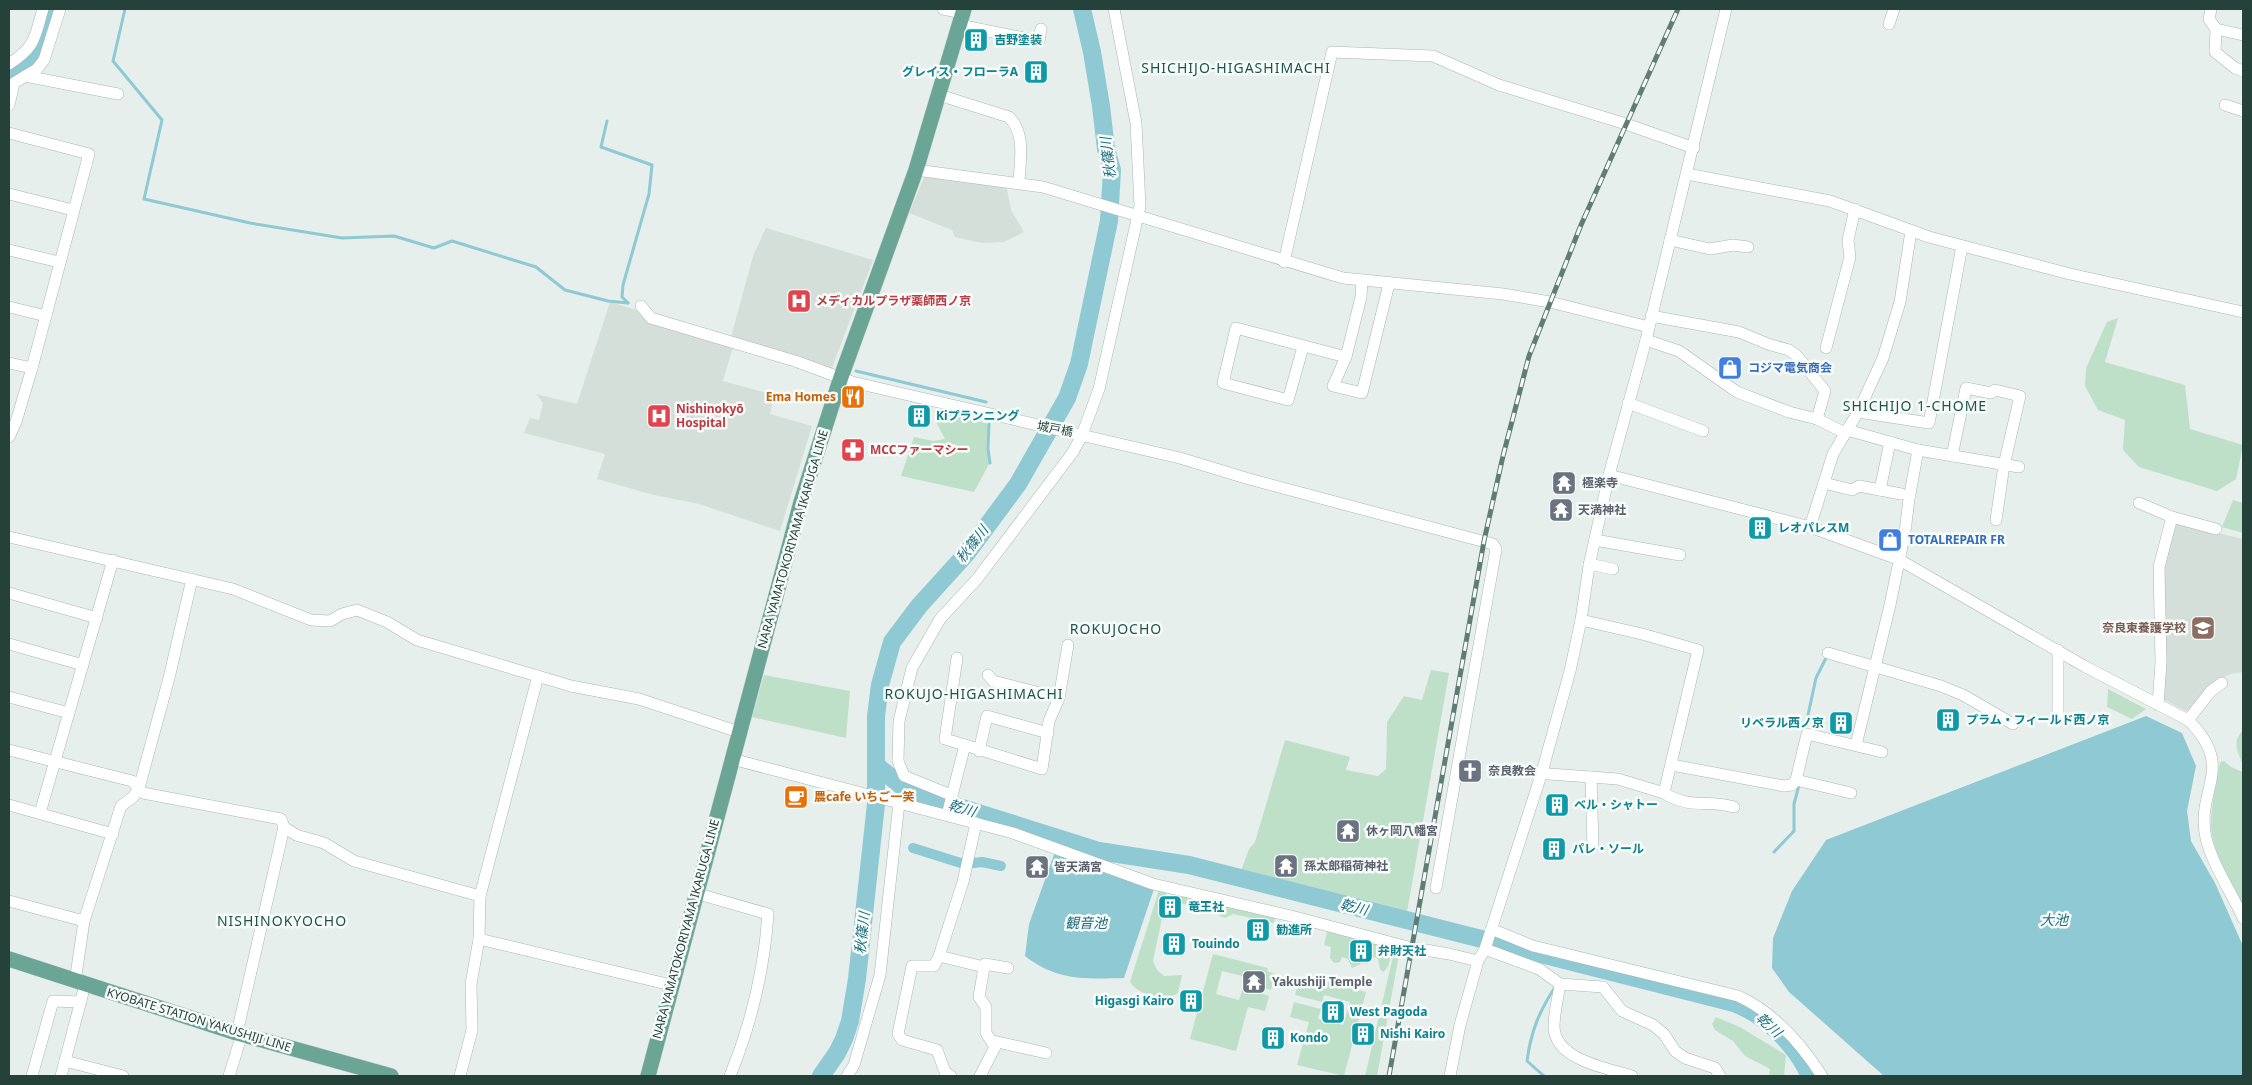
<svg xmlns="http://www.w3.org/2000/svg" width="2252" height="1085" viewBox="0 0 2252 1085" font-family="'Noto Sans','Noto Sans JP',sans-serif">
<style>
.built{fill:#d4dfda}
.green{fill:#bfe0c8}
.water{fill:#8ec9d4}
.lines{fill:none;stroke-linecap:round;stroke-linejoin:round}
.stream{stroke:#8ec9d4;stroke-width:3}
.canal{stroke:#8ec9d4;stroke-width:10}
.river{stroke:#8ec9d4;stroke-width:18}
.minor-casing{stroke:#a8b8b2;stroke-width:12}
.major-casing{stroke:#c2cac8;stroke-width:16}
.minor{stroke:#fff;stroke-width:11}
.major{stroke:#6aa596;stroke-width:15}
.rail-casing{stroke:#5f7d75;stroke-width:5}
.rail{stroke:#f7fbf9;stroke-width:3;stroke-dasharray:9;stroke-linecap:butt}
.labels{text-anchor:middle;stroke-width:5;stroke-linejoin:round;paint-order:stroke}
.culture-label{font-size:12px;font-weight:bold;fill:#0d838f;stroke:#f7fbf9;text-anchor:start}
.health-label{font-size:12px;font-weight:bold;fill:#be3a42;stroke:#f7fbf9;text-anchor:start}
.shop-label{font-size:12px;font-weight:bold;fill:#366cbe;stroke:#f7fbf9;text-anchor:start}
.food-label{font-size:12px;font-weight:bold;fill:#c56008;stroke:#f7fbf9;text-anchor:end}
.street-label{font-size:12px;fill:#24423a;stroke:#f7fbf9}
.worship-label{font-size:12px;font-weight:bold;fill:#5b616d;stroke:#f7fbf9;text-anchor:start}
.education-label{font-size:12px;font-weight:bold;fill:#785e54;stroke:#f7fbf9;text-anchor:end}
.neighbourhood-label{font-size:14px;letter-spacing:1px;fill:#1f5548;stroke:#f7fbf9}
.water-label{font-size:14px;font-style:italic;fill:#1c6f80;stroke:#f7fbf9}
</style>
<rect width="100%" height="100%" fill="#e6efeb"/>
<g class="built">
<path d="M926 173 1006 184 1011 210 1024 232 1004 242 982 243 955 237 952 230 909 213Z"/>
<path d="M766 228 873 260 830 373 730 341 753 256Z"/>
<path d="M610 302 636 310 647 321 670 330 733 347 723 381 774 395 770 414 812 426 780 531 699 504 654 495 597 479 605 454 524 433 530 418 539 420 543 403 536 394 577 404Z"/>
<path d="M2176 523 2243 539V672L2230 674 2214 682 2190 710 2186 711 2163 699 2162 563Z"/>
</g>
<g class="green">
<path d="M2118 318 2105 362 2185 385 2190 429 2243 445 2236 479 2217 491 2139 467 2123 450 2125 420 2098 410 2085 386 2086 368 2107 322Z"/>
<path d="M934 410 989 424 988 449 990 462 974 492 901 476 914 437 933 441 945 439 936 422Z"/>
<path d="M2233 500 2243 503V533L2222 527Z"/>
<path d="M1431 670 1449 673 1407 912 1241 871 1249 849 1255 842 1285 740 1350 757 1346 770 1378 776 1386 769 1387 722 1404 696 1422 700Z"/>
<path d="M764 675 850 691 846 738 752 717Z"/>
<path d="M2108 689 2146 709 2132 719 2107 707Z"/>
<path d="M2243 730V765C2237 750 2232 742 2243 730Z"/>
<path d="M2224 761 2231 767 2243 772V906C2233 884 2216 860 2212 835 2208 816 2217 782 2220 762Z"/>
<path d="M1159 890 1166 892V899L1153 961 1157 970 1164 976 1182 975 1178 993 1167 999C1155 998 1137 993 1130 982Z"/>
<path d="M1176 894 1276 915 1274 923 1233 914 1225 918 1220 916 1212 908 1177 903Z"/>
<path d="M1328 928 1393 947 1388 967 1383 972 1380 969 1378 959 1375 957 1370 959 1367 964 1363 963 1352 968 1348 959 1342 957 1340 962 1334 963 1330 958 1331 947 1324 945Z"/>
<path d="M1395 948 1400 949 1377 1076H1365Z"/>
<path d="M1213 954 1268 968 1267 971 1275 974 1271 990 1245 983 1246 977 1222 971 1216 994 1239 1000 1243 988 1269 996 1265 1011 1248 1007 1236 1051 1190 1039Z"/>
<path d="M1311 978 1366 992 1344 1076 1297 1065 1309 1022 1290 1017 1294 1002 1321 1009 1318 1019 1343 1025 1350 1002 1324 995 1322 1002 1295 995 1300 979 1310 982Z"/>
<path d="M1716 1017 1740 1027 1786 1055 1784 1076H1769L1770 1069 1745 1056 1733 1041 1715 1030 1712 1024Z"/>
</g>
<g class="water">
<path d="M2146 716 2182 733 2196 766 2187 811 2191 841 2215 883 2243 946V1076H1884L1789 992 1772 968 1773 938 1792 891 1826 840Z"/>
<path d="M1055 852 1154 889 1124 978C1085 979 1057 981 1025 956L1029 924Z"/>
</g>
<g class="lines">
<g class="stream">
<path d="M125 9 113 61 162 120 144 199 250 223 342 238 394 236 434 248 452 241 536 267 565 290 608 301 628 303"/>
<path d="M607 121 601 147 652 165 649 194 623 285 622 297 628 303"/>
<path d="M856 371 986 402"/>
<path d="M989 424 988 449 990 463"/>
<path d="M1805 729 1816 678 1827 656"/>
<path d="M1774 852 1794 831V804L1799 785"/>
<path d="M1544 1076 1527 1061C1531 1031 1539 1012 1555 987"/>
</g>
<path class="canal" d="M913 848 964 864 982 862 1001 866"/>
<g class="river">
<path d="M9 72 37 53 52 9"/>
<path d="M877 766 904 788 924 796 1099 851 1189 865 1734 1003C1766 1015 1796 1045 1810 1076"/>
<path d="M821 1076 837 1053 844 1039 850 1021 857 979 876 804V716L880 685 892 642 919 606 967 553 1018 484 1067 398 1079 364 1109 221 1112 170 1106 149 1101 106 1092 52 1082 9"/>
</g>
<defs>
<g id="minor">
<path d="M943 9 963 13"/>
<path d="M2211 9 2209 19 2216 29 2215 52 2235 68 2243 71"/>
<path d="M1889 24 1894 9"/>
<path d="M959 25 1039 41 1041 29"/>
<path d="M2216 29 2243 35"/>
<path d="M9 64C36 46 34 39 43 9"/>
<path d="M25 76 118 94"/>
<path d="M939 95 1009 117C1026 134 1020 160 1019 182"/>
<path d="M9 105 14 83 37 69 44 60 60 9"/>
<path d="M2225 105 2243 111"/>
<path d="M9 133 89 154 32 368 16 422 9 437"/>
<path d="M916 170 1043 187 1343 278 1503 294 1550 302 1649 327"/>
<path d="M1687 174 1830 201 1929 237 2070 274 2243 312"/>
<path d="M9 194 73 210"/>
<path d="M1670 240 1710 249 1733 245 1748 247"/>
<path d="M9 250 59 262"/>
<path d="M1284 262 1332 52 1433 56 1499 85 1626 124 1694 148"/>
<path d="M641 306 651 318 795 361 852 382 1180 458 1249 479 1493 544 1496 549 1436 888"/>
<path d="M9 307 46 316"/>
<path d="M1651 316 1739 332 1768 344 1789 350 1797 356 1825 391 1817 419"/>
<path d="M1646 340 1679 351 1737 392 1789 412 1817 419 1845 433"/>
<path d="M1303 347 1288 400 1223 383 1236 328 1346 357 1361 297 1362 280"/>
<path d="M1826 348 1850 257 1848 240 1855 209"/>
<path d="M1346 357 1333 386 1362 393 1389 284"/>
<path d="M9 363 32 368"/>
<path d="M1628 403 1703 431"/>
<path d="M1858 412 1929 423 1962 246"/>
<path d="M1847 430 1918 450 2019 467"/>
<path d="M1952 456 1966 388 1991 393 1995 390 2020 396 2004 465 1996 520"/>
<path d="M1609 475 1810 527 1898 559 2084 666 2188 720C2237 768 2195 789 2206 838 2212 864 2232 893 2243 918"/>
<path d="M1824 483 1852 490 1859 486 1901 494"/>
<path d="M1880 490 1890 442"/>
<path d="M2139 503 2172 517 2216 529"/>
<path d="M1810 527 1833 454 1858 412 1883 358 1900 302 1911 231"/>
<path d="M9 537 233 589 311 620 330 621 342 614 357 610 387 622 417 640 571 686 639 699 739 732"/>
<path d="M1595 540 1680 555"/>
<path d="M1589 564 1613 569"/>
<path d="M9 593 97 618"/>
<path d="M9 644 83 665"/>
<path d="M1828 653 1941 686 1963 695 2013 724"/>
<path d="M988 675 993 681 1059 698"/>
<path d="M9 697 69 713"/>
<path d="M2158 705 2161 662 2159 567 2172 517"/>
<path d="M2058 715V650"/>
<path d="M2188 720 2211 691 2222 683"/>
<path d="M965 745 1042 769 1049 721 1059 698 1068 645"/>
<path d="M1856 745 1890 605 1905 532 1909 499 1918 450"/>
<path d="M9 750 132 781 143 793 281 819 284 827 237 1033"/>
<path d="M979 751 987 716 1048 733"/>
<path d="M732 759 1013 833 1153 884 1291 916 1408 947 1449 954 1478 961"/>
<path d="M1672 765 1784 786 1792 785 1796 780 1807 734 1882 752"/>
<path d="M1542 772 1549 774 1618 779 1664 793 1698 650 1642 634 1581 620"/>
<path d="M1591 777 1593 846"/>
<path d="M1796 780 1851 793"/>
<path d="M1664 793C1691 810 1707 799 1734 807"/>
<path d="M951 795 904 776 898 761 899 721 912 668 940 619 977 579 1073 452 1082 435 1099 389 1140 206 1136 123 1114 9"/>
<path d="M9 805 113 834"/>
<path d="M40 813 113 560"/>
<path d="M947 815 965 745 945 739 957 658"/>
<path d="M284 827 296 835 324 843 354 861 480 896"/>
<path d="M695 893 768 914C764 972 752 1022 730 1076"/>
<path d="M9 901 84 921"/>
<path d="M1491 929 1533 946 1738 996C1773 1012 1802 1045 1822 1076"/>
<path d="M479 939 671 985"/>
<path d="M1485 949 1539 969 1560 984 1603 987 1622 1011 1653 1025 1664 1034 1675 1051 1685 1058 1715 1068 1720 1076"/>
<path d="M939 956 984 967 979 997 986 1007V1033L995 1047 980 1076"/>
<path d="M984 967 985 964 1008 968"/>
<path d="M75 982 84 921 121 806 133 797 139 788 169 678 192 579"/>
<path d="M1560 984C1558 998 1554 1013 1554 1027 1555 1060 1607 1068 1632 1076"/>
<path d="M993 1041 1046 1053"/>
<path d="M65 1061 123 1076"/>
<path d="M32 1076 53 1001 81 1002"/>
<path d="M61 1076 85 985"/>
<path d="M229 1076 242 1034"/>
<path d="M460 1076 472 1030 471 984 479 939 480 896 538 676"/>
<path d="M847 1076 854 1065 880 975 899 803"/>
<path d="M951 1076 945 1072 937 1050 902 1040 898 1034 912 966H934L939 956 963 882 976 823"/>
<path d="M1450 1076 1460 1025 1478 961 1485 949 1542 772 1570 671 1581 620 1589 566 1609 475 1646 340 1726 9"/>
</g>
<g id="major">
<path d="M9 959 237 1033 391 1076"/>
<path d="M648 1076 801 502 841 377 916 170 964 9"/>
</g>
</defs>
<use href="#minor" class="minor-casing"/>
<use href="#major" class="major-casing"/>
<use href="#minor" class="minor"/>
<use href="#major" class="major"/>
<defs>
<path id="rail" d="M1389 1076 1484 541 1503 456 1529 356 1581 225 1678 9"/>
</defs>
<use href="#rail" class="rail-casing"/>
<use href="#rail" class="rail"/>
</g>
<defs>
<symbol id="building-square" viewBox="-11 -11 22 22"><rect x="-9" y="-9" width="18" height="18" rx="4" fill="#0f9aa8" stroke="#f7fbf9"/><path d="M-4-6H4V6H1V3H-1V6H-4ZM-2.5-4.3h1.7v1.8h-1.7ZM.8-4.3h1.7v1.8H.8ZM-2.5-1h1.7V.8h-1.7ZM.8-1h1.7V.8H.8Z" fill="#fff"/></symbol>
<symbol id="hospital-square" viewBox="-11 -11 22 22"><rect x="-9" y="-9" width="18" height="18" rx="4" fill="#e0444e" stroke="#f7fbf9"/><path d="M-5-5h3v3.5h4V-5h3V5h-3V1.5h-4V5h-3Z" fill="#fff"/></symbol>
<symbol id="shop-square" viewBox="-11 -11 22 22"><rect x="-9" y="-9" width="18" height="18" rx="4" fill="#3f7fe0" stroke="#f7fbf9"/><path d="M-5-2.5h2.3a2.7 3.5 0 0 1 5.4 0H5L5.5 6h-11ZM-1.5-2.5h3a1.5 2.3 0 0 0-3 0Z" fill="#fff"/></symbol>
<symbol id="restaurant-square" viewBox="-11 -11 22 22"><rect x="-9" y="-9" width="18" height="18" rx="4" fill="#e8710a" stroke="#f7fbf9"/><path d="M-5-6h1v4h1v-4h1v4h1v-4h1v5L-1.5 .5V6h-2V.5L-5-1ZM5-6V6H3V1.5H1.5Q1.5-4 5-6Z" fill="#fff"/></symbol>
<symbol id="pharmacy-square" viewBox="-11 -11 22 22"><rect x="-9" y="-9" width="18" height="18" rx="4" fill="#e0444e" stroke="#f7fbf9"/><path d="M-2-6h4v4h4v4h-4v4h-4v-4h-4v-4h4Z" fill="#fff"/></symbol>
<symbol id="temple-square" viewBox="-11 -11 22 22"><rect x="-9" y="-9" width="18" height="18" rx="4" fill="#6b7280" stroke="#f7fbf9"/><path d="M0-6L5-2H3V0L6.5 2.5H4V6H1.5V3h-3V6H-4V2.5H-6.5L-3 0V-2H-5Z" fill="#fff"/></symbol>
<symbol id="school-square" viewBox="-11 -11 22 22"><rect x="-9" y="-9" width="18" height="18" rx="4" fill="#8d6e63" stroke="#f7fbf9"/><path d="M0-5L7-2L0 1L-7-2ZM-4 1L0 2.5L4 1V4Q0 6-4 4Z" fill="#fff"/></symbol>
<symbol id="church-square" viewBox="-11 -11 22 22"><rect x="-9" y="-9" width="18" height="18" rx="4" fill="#6b7280" stroke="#f7fbf9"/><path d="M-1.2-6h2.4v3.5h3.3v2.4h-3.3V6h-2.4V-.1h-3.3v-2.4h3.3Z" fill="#fff"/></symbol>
<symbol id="cafe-square" viewBox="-11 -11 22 22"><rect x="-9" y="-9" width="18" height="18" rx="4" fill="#e8710a" stroke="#f7fbf9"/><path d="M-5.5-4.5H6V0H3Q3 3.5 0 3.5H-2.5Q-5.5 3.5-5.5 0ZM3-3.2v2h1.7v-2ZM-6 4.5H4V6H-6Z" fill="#fff"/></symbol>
</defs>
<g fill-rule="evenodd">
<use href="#building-square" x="962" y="26" width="28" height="28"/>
<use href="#building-square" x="1022" y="58" width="28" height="28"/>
<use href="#hospital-square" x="785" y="287" width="28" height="28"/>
<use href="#shop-square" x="1716" y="354" width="28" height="28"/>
<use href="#restaurant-square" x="839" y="383" width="28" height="28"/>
<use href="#hospital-square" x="645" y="402" width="28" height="28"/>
<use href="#building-square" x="905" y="402" width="28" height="28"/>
<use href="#pharmacy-square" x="839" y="436" width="28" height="28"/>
<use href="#temple-square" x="1550" y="469" width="28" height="28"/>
<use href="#temple-square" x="1547" y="496" width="28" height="28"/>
<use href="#building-square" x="1746" y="514" width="28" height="28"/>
<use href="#shop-square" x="1876" y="526" width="28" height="28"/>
<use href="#school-square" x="2189" y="614" width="28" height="28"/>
<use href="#building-square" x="1934" y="706" width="28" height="28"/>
<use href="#building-square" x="1827" y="709" width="28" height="28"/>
<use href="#church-square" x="1456" y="757" width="28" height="28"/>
<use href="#cafe-square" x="782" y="783" width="28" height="28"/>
<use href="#building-square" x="1543" y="791" width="28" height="28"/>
<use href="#temple-square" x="1334" y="817" width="28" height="28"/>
<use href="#building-square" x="1540" y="835" width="28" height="28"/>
<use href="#temple-square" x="1272" y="852" width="28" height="28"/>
<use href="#temple-square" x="1023" y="853" width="28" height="28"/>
<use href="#building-square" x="1156" y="893" width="28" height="28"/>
<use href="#building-square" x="1244" y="916" width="28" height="28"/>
<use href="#building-square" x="1160" y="930" width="28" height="28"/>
<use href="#building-square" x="1347" y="937" width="28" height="28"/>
<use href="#temple-square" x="1240" y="968" width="28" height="28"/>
<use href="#building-square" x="1177" y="987" width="28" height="28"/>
<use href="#building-square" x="1319" y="998" width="28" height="28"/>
<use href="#building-square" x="1349" y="1020" width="28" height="28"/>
<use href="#building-square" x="1259" y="1024" width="28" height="28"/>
</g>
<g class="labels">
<g class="culture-label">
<text x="994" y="44">吉野塗装</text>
<text x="1018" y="76" text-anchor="end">グレイス・フローラA</text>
<text x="936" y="420">Kiプランニング</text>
<text x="1778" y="532">レオパレスM</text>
<text x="1966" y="724">プラム・フィールド西ノ京</text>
<text x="1824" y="727" text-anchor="end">リベラル西ノ京</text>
<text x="1574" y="809">ベル・シャトー</text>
<text x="1572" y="853">パレ・ソール</text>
<text x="1188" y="911">竜王社</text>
<text x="1276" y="934">勧進所</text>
<text x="1192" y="948">Touindo</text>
<text x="1378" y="955">弁財天社</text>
<text x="1174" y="1005" text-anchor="end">Higasgi Kairo</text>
<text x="1350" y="1016">West Pagoda</text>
<text x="1380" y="1038">Nishi Kairo</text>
<text x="1290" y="1042">Kondo</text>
</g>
<g class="health-label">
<text x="816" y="305">メディカルプラザ薬師西ノ京</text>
<text x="676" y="413">Nishinokyō<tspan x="676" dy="14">Hospital</tspan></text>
<text x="870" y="454">MCCファーマシー</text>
</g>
<g class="shop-label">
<text x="1748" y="372">コジマ電気商会</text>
<text x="1908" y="544">TOTALREPAIR FR</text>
</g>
<g class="food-label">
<text x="836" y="401">Ema Homes</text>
<text x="814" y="801" text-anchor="start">農cafe いちご一笑</text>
</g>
<g class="street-label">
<text transform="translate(1055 429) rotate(11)" y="4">城戸橋</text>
<text transform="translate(793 539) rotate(-74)" y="4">NARA YAMATOKORIYAMA IKARUGA LINE</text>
<text transform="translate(686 929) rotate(-75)" y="4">NARA YAMATOKORIYAMA IKARUGA LINE</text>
<text transform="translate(199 1020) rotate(17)" y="4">KYOBATE STATION YAKUSHIJI LINE</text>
</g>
<g class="worship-label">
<text x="1582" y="487">極楽寺</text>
<text x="1578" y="514">天満神社</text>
<text x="1488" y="775">奈良教会</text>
<text x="1366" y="835">休ヶ岡八幡宮</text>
<text x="1304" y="870">孫太郎稲荷神社</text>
<text x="1054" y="871">皆天満宮</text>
<text x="1272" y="986">Yakushiji Temple</text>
</g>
<g class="education-label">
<text x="2186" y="632">奈良東養護学校</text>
</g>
<g class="neighbourhood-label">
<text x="1236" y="73">SHICHIJO-HIGASHIMACHI</text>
<text x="1915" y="411">SHICHIJO 1-CHOME</text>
<text x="1116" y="634">ROKUJOCHO</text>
<text x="974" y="699">ROKUJO-HIGASHIMACHI</text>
<text x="282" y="926">NISHINOKYOCHO</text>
</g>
<g class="water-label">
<text transform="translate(1108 158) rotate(-97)" y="5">秋篠川</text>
<text transform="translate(972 544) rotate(-52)" y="5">秋篠川</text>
<text transform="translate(962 808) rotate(17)" y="5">乾川</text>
<text transform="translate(1354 907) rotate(14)" y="5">乾川</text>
<text x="2054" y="925">大池</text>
<text x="1086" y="928">観音池</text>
<text transform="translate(862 933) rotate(-84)" y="5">秋篠川</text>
<text transform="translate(1769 1025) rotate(42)" y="5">乾川</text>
</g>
</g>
<rect width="2252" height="1085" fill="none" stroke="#24423a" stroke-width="20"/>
</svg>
